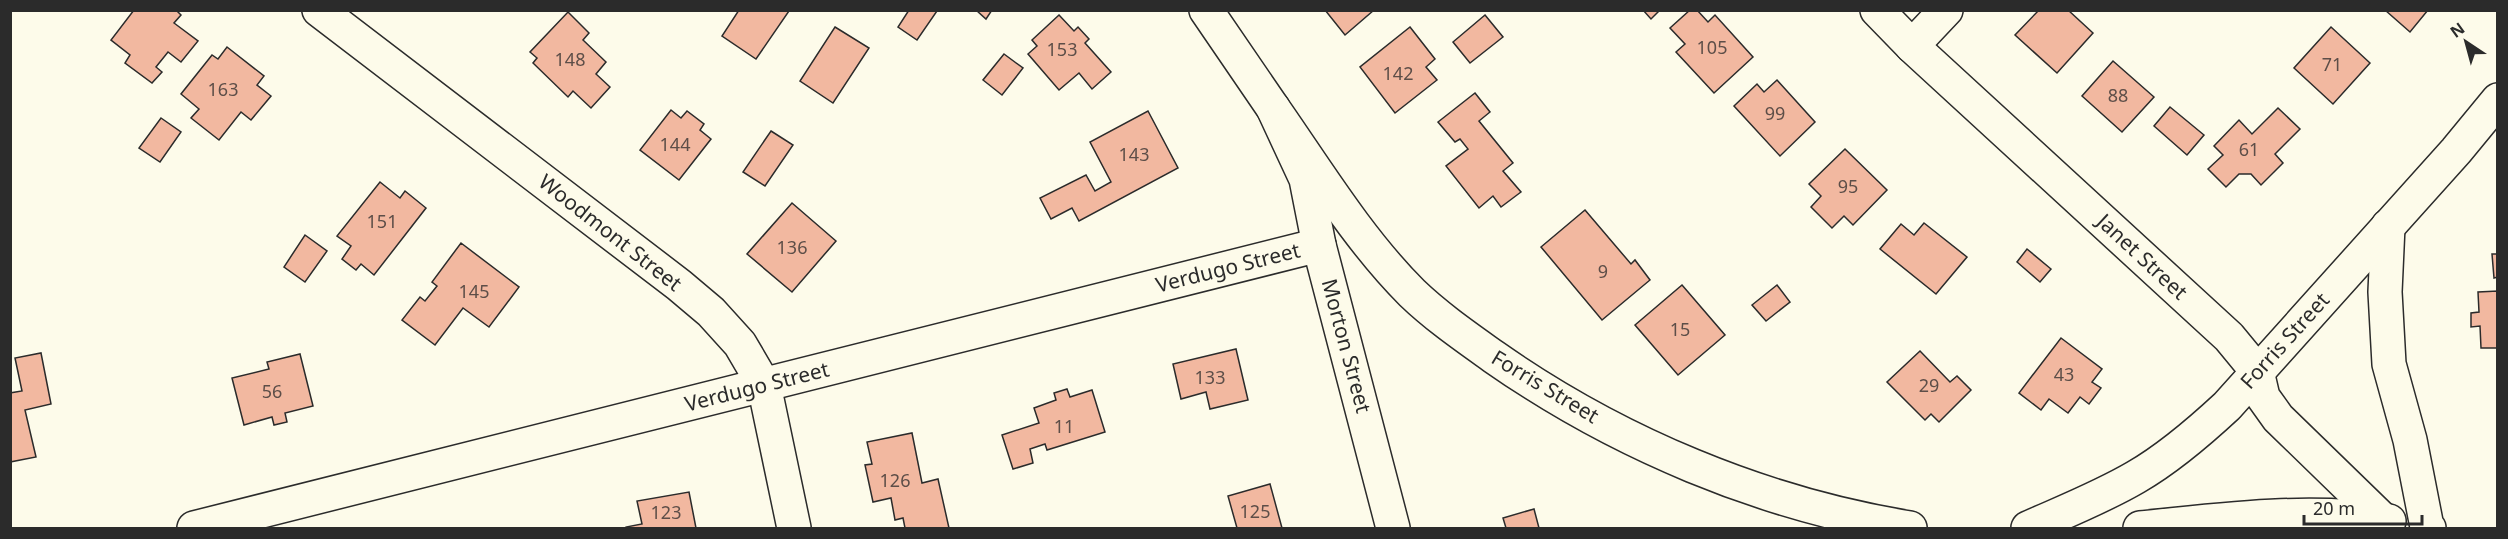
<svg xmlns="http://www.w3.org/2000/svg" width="2508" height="539" viewBox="0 0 2508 539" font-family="'Noto Sans',sans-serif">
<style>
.building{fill:#f2b8a0;stroke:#2b2b2b;stroke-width:1.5}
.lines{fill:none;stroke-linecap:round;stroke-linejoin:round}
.minor-casing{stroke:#2b2b2b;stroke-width:36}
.minor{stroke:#fdfbea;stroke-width:33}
.labels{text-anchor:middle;stroke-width:4.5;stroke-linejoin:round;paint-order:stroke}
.number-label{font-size:18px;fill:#5d4e48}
.street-label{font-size:21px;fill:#2b2b2b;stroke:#fdfbea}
</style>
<rect width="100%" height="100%" fill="#fdfbea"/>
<g class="building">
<path d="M134 10H176L181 15 174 23 198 41 181 62 168 52 156 67 162 72 152 83 125 63 130 55 111 40Z"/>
<path d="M739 10 789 11 756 59 722 36Z"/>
<path d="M909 10 937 11 917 40 898 27Z"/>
<path d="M976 10H992L986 19Z"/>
<path d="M1325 10H1374L1345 35Z"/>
<path d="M1643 10H1660L1651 19Z"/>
<path d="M1690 10H1697L1708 22 1715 15 1753 57 1714 93 1676 52 1685 44 1670 28Z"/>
<path d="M2039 10H2068L2093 33 2057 73 2015 35Z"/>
<path d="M2385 10H2428L2410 32Z"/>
<path d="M568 12 589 33 583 40 606 62 596 74 610 87 591 108 573 91 568 97 533 63 537 58 530 52Z"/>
<path d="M1059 15 1074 31 1078 27 1089 39 1085 43 1111 72 1092 89 1079 73 1059 90 1028 54 1037 46 1032 40Z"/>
<path d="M1485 15 1503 37 1470 63 1453 42Z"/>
<path d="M835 27 869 48 833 103 800 81Z"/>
<path d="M1410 27 1435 59 1426 67 1437 80 1395 113 1360 67Z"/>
<path d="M2331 27 2370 63 2333 104 2294 68Z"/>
<path d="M227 47 264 76 257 85 271 96 251 120 241 112 219 140 191 118 199 109 181 94 212 55 218 59Z"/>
<path d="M1004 54 1023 68 1002 95 983 80Z"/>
<path d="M2113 61 2154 97 2122 132 2082 96Z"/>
<path d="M1777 80 1815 122 1780 156 1734 106 1757 84 1764 92Z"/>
<path d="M1475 93 1490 112 1479 121 1513 163 1503 171 1521 192 1501 207 1493 196 1479 208 1446 166 1468 149 1460 139 1455 142 1438 122Z"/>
<path d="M2170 107 2204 135 2187 155 2154 126Z"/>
<path d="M2278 108 2300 129 2275 154 2283 163 2261 185 2251 174H2239L2226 187 2208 169 2223 155 2214 146 2239 120 2252 134Z"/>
<path d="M671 110 681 118 687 111 704 124 700 130 711 139 679 180 640 150Z"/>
<path d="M1148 111 1178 168 1079 221 1072 208 1051 219 1040 198 1086 175 1095 191 1111 182 1090 142Z"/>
<path d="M161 118 181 132 160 162 139 148Z"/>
<path d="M771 131 793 145 765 186 743 172Z"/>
<path d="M1845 149 1887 190 1853 225 1844 216 1832 228 1811 207 1821 196 1809 184Z"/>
<path d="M380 182 400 198 405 191 426 208 374 275 361 264 356 270 342 259 351 246 337 236Z"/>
<path d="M792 203 836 241 792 292 747 254Z"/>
<path d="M1585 210 1631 264 1635 260 1650 280 1602 320 1541 247Z"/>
<path d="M1924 223 1967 257 1936 294 1880 249 1901 224 1914 235Z"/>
<path d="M305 235 327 251 305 282 284 267Z"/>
<path d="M461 243 519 287 489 327 463 308 435 345 402 320 420 297 425 301 437 286 432 282Z"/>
<path d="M2027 249 2051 269 2040 282 2017 262Z"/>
<path d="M2492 254H2498V277L2494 278Z"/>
<path d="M1682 285 1725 335 1678 375 1635 325Z"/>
<path d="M1777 285 1790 302 1766 321 1752 305Z"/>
<path d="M2498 291V348H2481L2480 326 2471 327V313L2479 312 2478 292Z"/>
<path d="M2061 338 2102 369 2092 382 2101 388 2089 404 2080 397 2068 413 2049 399 2041 410 2019 393Z"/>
<path d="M1236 349 1248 400 1210 409 1206 392 1181 399 1173 364Z"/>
<path d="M1920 351 1950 382 1957 376 1971 390 1939 422 1931 414 1925 420 1887 382Z"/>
<path d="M41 353 51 404 25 410 36 457 10 462V393L22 391 15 358Z"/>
<path d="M300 354 313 406 285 413 287 422 274 425 272 417 244 425 232 378 269 369 267 362Z"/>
<path d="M1067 389 1070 397 1092 390 1105 432 1047 450 1045 444 1030 449 1033 463 1013 469 1002 435 1039 423 1034 408 1056 400 1054 393Z"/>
<path d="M912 433 922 483 938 479 949 528H905L903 518 895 520 891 498 873 502 865 465 872 464 867 442Z"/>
<path d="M1270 484 1282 528H1237L1228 496Z"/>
<path d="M689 492 696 528H626V527L642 524 637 501Z"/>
<path d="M1534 509 1539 528H1506L1503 518Z"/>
</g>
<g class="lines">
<defs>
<g id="minor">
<path d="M319 10 679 285 711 312 740 344 764 385 794 528"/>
<path d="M1206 10 1273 108 1306 179 1319 245 1393 528"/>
<path d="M1877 10 1912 46 2229 337 2257 371 2263 397 2278 418 2383 520"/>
<path d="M1912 46 1946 10"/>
<path d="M1273 108C1317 171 1358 239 1412 293 1437 317 1466 337 1494 357 1617 443 1762 504 1910 528"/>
<path d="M2388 226 2385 292 2389 364 2410 440 2427 527 2429 528"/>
<path d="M194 528 1319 245"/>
<path d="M2028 528C2064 512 2102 497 2136 477 2169 458 2199 432 2227 406L2456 151 2498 100"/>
<path d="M2140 528C2222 520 2307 508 2389 521"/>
</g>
</defs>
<use href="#minor" class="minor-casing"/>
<use href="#minor" class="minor"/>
</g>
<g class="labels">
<g class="number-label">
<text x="1712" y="54">105</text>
<text x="1062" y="56">153</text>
<text x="570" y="66">148</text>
<text x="2332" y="71">71</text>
<text x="1398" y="80">142</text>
<text x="223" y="96">163</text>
<text x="2118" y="102">88</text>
<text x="1775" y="120">99</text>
<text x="675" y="151">144</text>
<text x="2249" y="156">61</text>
<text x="1134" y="161">143</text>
<text x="1848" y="193">95</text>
<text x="382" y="228">151</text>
<text x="792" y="254">136</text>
<text x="1603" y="278">9</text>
<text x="474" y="298">145</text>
<text x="1680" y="336">15</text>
<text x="2064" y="381">43</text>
<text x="1210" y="384">133</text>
<text x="1929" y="392">29</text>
<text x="272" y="398">56</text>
<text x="1064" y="433">11</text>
<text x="895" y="487">126</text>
<text x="1255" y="518">125</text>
<text x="666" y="519">123</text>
</g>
<g class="street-label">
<text transform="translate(610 233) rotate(38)" y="7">Woodmont Street</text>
<text transform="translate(2142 257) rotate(43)" y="7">Janet Street</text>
<text transform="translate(1228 268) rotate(-14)" y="7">Verdugo Street</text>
<text transform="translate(2285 341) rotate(-48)" y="7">Forris Street</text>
<text transform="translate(1346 346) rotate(75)" y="7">Morton Street</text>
<text transform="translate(757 387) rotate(-14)" y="7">Verdugo Street</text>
<text transform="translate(1545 387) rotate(31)" y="7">Forris Street</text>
</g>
</g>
<rect width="2508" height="539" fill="none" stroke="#2b2b2b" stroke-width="24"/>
<g transform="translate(2466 42) rotate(324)" stroke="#fdfbea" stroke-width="4.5" paint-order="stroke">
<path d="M0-4.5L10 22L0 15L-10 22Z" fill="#2b2b2b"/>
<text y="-9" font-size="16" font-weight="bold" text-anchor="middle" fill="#2b2b2b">N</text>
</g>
<path d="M2304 515v9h118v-9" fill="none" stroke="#2b2b2b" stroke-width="3"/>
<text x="2313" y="515" font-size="18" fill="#2b2b2b" stroke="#fdfbea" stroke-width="4.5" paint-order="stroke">20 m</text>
</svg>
